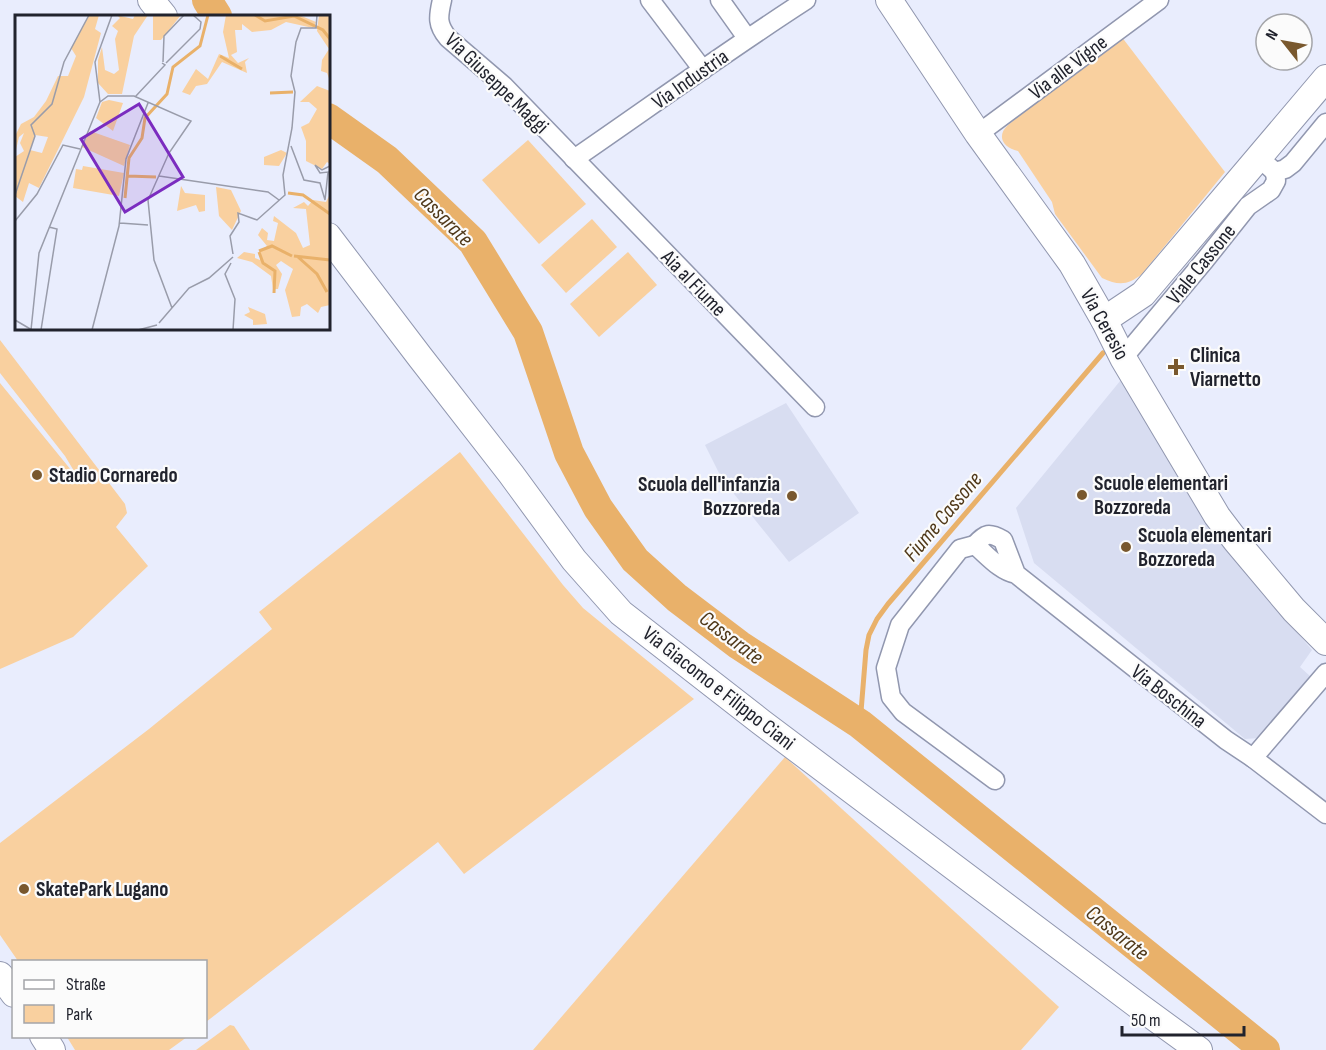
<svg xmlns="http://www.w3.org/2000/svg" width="1326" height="1050" viewBox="0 0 1326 1050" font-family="'Sofia Sans Condensed',sans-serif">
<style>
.built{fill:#d8ddf1}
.green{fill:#f9d09f}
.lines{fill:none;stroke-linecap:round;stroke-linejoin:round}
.stream{stroke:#e9b16a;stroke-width:5}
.river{stroke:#e9b16a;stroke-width:30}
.street-casing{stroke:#9197af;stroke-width:21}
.secondary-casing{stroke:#9197af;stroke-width:28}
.street{stroke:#fff;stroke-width:18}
.secondary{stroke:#fff;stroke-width:26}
.poi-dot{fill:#79582e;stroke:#fbfbfb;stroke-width:2}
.labels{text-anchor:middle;stroke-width:4.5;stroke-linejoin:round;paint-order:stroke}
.street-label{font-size:21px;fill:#21232d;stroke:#fbfbfb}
.poi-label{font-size:21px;font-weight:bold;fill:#21232d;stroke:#fbfbfb;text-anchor:start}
.water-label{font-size:22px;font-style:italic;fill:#50391a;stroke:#fbfbfb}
.inset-river{fill:none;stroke:#e9b16a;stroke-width:3}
.inset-road{fill:none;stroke:#999caa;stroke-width:1.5}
.view{fill:#7b2cbf;fill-opacity:0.15;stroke:#7b2cbf;stroke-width:3}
.inset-edge{fill:none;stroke:#21232d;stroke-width:3}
</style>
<rect width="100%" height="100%" fill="#e9edfd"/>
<g class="built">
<path d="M1125 375 1210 530 1312 650 1300 667 1310 676 1260 738 1245 739 1034 563 1016 508Z"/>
<path d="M786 403 859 513 789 562 722 479 705 445Z"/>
</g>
<g class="green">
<path d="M1121 36 1225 172 1142 274C1128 285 1119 286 1102 278L1055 214 1052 202 1018 151C1003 148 996 136 1008 125Z"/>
<path d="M528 140 586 204 539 244 482 180Z"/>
<path d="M592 219 617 247 566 293 541 265Z"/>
<path d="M628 252 657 285 599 337 570 304Z"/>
<path d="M0 340 125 504 127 513 116 527 148 566 73 637 0 669V383L80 481 65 456 0 373Z"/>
<path d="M460 452 563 585 583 608 694 699 464 874 438 842 206 1022V962L18 961 0 935V843L149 729 272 629 259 612Z"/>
<path d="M785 757 1059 1007 1021 1050H533Z"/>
<path d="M230 1025 234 1026 250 1050H196Z"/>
<path d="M67 1037H66H187L169 1050H75Z"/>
</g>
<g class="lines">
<path class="stream" d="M860 724 866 650 869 635 877 619 888 604 1103 353"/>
<g class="river">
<path d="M207 0 217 16"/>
<path d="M328 118 387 160 473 242 528 332 569 453 598 508 635 560 677 598 739 645 860 724 1265 1050"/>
</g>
<defs>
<g id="street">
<path d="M442 0C438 17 437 25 448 38L504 86 815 407"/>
<path d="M650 0 703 70"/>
<path d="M720 0 747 38"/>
<path d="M978 134 1159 0"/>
<path d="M574 159C651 106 727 51 806 0"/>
<path d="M1266 164 1275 172 1285 169 1293 163 1326 123"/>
<path d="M1123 358 1205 260 1248 206 1271 190 1276 181 1275 172"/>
<path d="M975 545 960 549 900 625 886 668 891 697 903 712 995 780"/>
<path d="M1016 574 1003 540C989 532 986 533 975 545 987 555 1000 571 1016 574L1226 740 1253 758 1326 814"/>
<path d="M1253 758 1326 673"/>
</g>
<g id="secondary">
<path d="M151 0 164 16"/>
<path d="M889 0 978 134 1072 264 1104 320 1123 358 1217 516 1236 541 1294 610 1326 642"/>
<path d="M328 236 420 357 511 474 574 560 621 613 761 722 1140 1007 1199 1050"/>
<path d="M1104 320 1143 294 1326 78"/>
<path d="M0 975 14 994"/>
<path d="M43 1036 52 1050"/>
</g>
</defs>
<use href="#street" class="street-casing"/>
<use href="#secondary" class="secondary-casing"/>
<use href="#street" class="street"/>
<use href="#secondary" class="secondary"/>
</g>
<g class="poi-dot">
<path d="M1173 358h6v6h6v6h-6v6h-6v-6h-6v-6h6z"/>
<circle cx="37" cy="475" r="6"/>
<circle cx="1082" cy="495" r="6"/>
<circle cx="792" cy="496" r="6"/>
<circle cx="1126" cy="547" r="6"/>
<circle cx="24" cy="889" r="6"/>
</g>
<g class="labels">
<g class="street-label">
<text transform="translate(1068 67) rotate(-37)" y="7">Via alle Vigne</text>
<text transform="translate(690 79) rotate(-35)" y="7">Via Industria</text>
<text transform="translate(497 83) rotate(44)" y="7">Via Giuseppe Maggi</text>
<text transform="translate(1201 264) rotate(-51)" y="7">Viale Cassone</text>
<text transform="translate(694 283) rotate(46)" y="7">Aia al Fiume</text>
<text transform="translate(1105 324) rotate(61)" y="7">Via Ceresio</text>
<text transform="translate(719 688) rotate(38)" y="7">Via Giacomo e Filippo Ciani</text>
<text transform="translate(1169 696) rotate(38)" y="7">Via Boschina</text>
</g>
<g class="poi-label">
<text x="1190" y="362">Clinica<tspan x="1190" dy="24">Viarnetto</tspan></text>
<text x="49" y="482">Stadio Cornaredo</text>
<text x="1094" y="490">Scuole elementari<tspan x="1094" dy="24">Bozzoreda</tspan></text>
<text x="780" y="491" text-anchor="end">Scuola dell'infanzia<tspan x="780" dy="24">Bozzoreda</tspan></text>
<text x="1138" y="542">Scuola elementari<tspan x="1138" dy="24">Bozzoreda</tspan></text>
<text x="36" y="896">SkatePark Lugano</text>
</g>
<g class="water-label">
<text transform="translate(444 216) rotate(45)" y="8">Cassarate</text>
<text transform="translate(942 516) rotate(-50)" y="8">Fiume Cassone</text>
<text transform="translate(732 637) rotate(37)" y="8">Cassarate</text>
<text transform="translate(1118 932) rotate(39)" y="8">Cassarate</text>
</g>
</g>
<g transform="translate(15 15)">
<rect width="315" height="315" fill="#e9edfd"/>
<path d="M74 0H84L80 14 86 18 69 82 24 173 14 168 8 187 0 181V142L9 136 5 128 9 118 4 122 0 139V121L6 109 19 102 31 86 43 61H53L61 41 56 33ZM20 120 33 122 27 138 15 135ZM102 0 118 4 120 0H133L119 21 107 79H93L83 68V45L87 32 90 55 99 59 104 55 100 24 103 16 97 11 105 3ZM138 0H166L146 25H138ZM211 0H284L301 7 298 13 271 7 256 15 237 17 227 9V15H220L222 37 216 40 223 48 234 43 230 47 232 58 207 47 192 69 181 71 175 80 167 77 181 54 193 64 204 39 214 43 208 17ZM304 0H315V66L312 58 306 56 307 45 314 34 302 16ZM302 71 315 76V149L312 147 307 154 291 146V126L286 112 294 108 302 94 294 87H285ZM94 85 108 88 98 116 81 103 87 87ZM75 116 115 130 109 151 67 132ZM266 135 272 138 264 151 249 150V142ZM68 151 109 158 104 181 58 173 61 154 67 155ZM166 171 170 178 190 180V196L184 197 181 190 162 196ZM201 172 216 175 226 196 217 215 204 201ZM315 179V290L306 292 303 298 292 289 286 292 285 301 277 302 270 275 278 254 266 246 261 250 267 259 263 274H258L256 261 237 247 222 243 229 237 240 239V243L245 245V236L252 231 243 220 247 213 253 218 252 225 259 226 263 208 258 206 259 201 281 218 288 233 295 230 291 194 278 193 289 187 293 191 298 185 311 187ZM233 292 250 299 252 309 238 310V305L229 300 235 297Z" fill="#f9d09f" fill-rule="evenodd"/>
<path class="inset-river" d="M240 0 250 6 279 1 308 15 315 24M205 41 227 54M255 78 278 77M113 161 141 162M273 178 288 180 315 199M110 183 114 143 127 123 130 103 152 79 158 52 185 31 193 0M244 236 257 231 277 241M244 237 248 248 260 256 259 278M279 241 315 245M283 242 302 259 312 277"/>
<path class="inset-road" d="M148 47 149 21 169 0M151 48 185 14 186 7 178 0M120 82 150 50 147 48M85 87 93 81H119L176 106 154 138 133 185 139 245 157 293M276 131 289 165 305 168 310 185 313 157 305 158 300 150 307 155 315 151M144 161 253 177 264 185M0 180 20 121 16 110 37 89 49 47 74 0M0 206 22 179 48 130 65 134M105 208 133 210M218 239 215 221 224 207 223 198 242 205 270 180 268 160 277 113 280 77 276 61 281 27 286 13H301L302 0M216 248 210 259 220 284 218 315M0 305 17 315M144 308 174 273 194 263 218 242M16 315 24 238 85 87 80 47 97 0M26 315 42 214 34 212M77 315 104 211 111 144 133 88M123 315 142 310"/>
<path class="view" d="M124 89 168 162 110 197 66 124Z"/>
<rect width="315" height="315" class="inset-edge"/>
</g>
<rect x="12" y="960" width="195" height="78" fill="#fbfbfb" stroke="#a4a5a9" stroke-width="1.5"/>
<rect x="24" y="980" width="30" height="9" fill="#ffffff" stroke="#a4a5a9" stroke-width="1.5"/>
<text x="66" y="990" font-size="18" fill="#21232d">Straße</text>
<rect x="24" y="1005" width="30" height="18" fill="#f9d09f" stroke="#a4a5a9" stroke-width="1.5"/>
<text x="66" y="1020" font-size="18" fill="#21232d">Park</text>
<g transform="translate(1284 42) rotate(301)"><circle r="28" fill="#fbfbfb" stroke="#a4a5a9" stroke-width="1.5"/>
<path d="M0-4.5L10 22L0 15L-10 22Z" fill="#79582e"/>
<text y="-9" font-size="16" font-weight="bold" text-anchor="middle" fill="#21232d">N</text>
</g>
<path d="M1122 1026v9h122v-9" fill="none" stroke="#21232d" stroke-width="3"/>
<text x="1131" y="1026" font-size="18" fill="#21232d" stroke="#fbfbfb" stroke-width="4.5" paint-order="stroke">50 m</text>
</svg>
